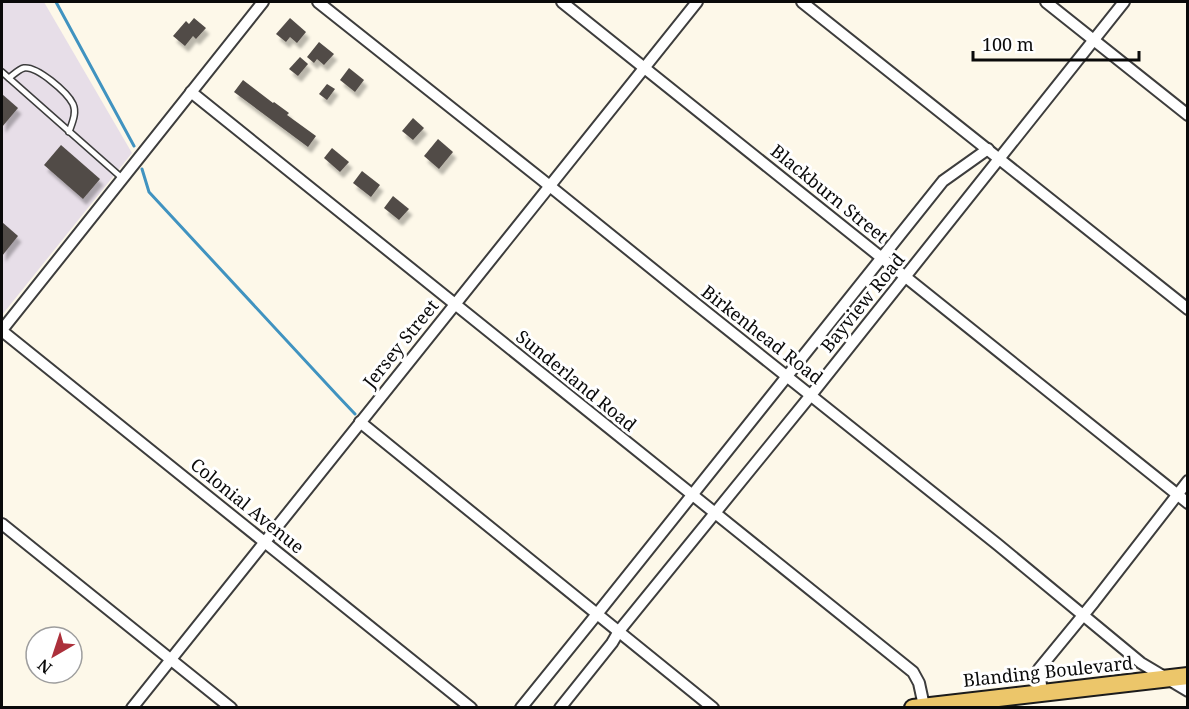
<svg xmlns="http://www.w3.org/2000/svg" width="1189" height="709" viewBox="0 0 1189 709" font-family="'Noto Serif',serif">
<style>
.industrial{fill:#e7dee8}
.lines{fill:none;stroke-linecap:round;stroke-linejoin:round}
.stream{stroke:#4093c0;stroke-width:3}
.building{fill:#514b47;filter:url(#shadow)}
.service-casing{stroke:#3d3d3d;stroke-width:8}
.minor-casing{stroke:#3d3d3d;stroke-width:14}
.primary-casing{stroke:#1b1b1b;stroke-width:20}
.service{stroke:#fff;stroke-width:5}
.minor{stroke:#fff;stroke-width:10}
.primary{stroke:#ecc66a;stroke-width:16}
.labels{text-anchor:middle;stroke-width:6;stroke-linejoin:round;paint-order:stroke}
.street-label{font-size:18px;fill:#0a0a0a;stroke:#fff}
</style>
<defs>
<filter id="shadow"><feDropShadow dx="3.5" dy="6" stdDeviation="1.5" flood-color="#0004"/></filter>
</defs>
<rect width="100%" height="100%" fill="#fdf8e9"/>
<path class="industrial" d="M4 2H44L132 153 2 315V5Z"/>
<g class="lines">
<g class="stream">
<path d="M56 2 134 146"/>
<path d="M142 169 149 192 337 395 355 414"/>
</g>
</g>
<g class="building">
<path d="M194 18 206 28 196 39 193 36 185 46 173 36 186 21 189 24Z"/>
<path d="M290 18 306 32 297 43 290 37 286 42 276 34Z"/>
<path d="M319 42 334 54 324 65 317 59 314 63 307 57Z"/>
<path d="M300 57 308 64 298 76 289 69Z"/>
<path d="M349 68 364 80 355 92 340 80Z"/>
<path d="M243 80 273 103 274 102 289 113 287 115 316 136 308 147 234 92Z"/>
<path d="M327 84 335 89 327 100 319 94Z"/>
<path d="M2 94 18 108 2 127Z"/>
<path d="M413 118 424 128 413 140 402 131Z"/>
<path d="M438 139 453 152 439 169 424 156Z"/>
<path d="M61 145 100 179 83 199 44 165Z"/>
<path d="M332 148 349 162 340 172 324 158Z"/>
<path d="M362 171 380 185 371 197 353 183Z"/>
<path d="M393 196 409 209 399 220 384 208Z"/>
<path d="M2 222 18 236 2 256Z"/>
</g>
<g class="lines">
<defs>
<g id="service">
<path d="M2 72 122 178"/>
<path d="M9 78C13 75 19 69 24 68 37 66 67 92 73 104 77 113 72 123 69 132"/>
</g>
<g id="minor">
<path d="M318 2 541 179 691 300 997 544 1141 663 1188 691"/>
<path d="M562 2 1188 503"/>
<path d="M802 2 1188 309"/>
<path d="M1046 2 1188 115"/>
<path d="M191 92 913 672 919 683 924 706"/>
<path d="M2 330 263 2"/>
<path d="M2 331 471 708"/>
<path d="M360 422 713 708"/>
<path d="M2 524 231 708"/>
<path d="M1042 693 1039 669 1094 602 1188 481"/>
<path d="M132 708 697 2"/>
<path d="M521 708 597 614 943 181 988 149"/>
<path d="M560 708 612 643 619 631 811 395 1124 2"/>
</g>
<path id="primary" d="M913 708 1188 676"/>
</defs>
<use href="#service" class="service-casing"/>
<use href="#minor" class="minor-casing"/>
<use href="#primary" class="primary-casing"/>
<use href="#service" class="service"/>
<use href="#minor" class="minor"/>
<use href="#primary" class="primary"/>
</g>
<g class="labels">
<g class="street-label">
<text transform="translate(829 194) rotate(39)" y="6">Blackburn Street</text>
<text transform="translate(863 303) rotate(-51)" y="6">Bayview Road</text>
<text transform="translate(762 335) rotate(38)" y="6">Birkenhead Road</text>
<text transform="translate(401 344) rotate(-51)" y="6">Jersey Street</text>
<text transform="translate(576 381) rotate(39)" y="6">Sunderland Road</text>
<text transform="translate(247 506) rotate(39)" y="6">Colonial Avenue</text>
<text transform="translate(1048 672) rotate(-6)" y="6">Blanding Boulevard</text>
</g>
</g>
<rect width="1189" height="709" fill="none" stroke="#0a0a0a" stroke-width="6"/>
<g transform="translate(54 655) rotate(219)"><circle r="28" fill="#ffffff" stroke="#9d9d9d" stroke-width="1.5"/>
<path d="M0-4.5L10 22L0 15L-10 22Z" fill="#ac303b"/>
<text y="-9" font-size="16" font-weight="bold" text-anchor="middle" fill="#0a0a0a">N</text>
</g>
<path d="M973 51v9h166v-9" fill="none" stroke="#0a0a0a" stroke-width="3"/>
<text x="982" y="51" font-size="18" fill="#0a0a0a" stroke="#ffffff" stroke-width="4.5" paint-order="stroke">100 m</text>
</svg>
